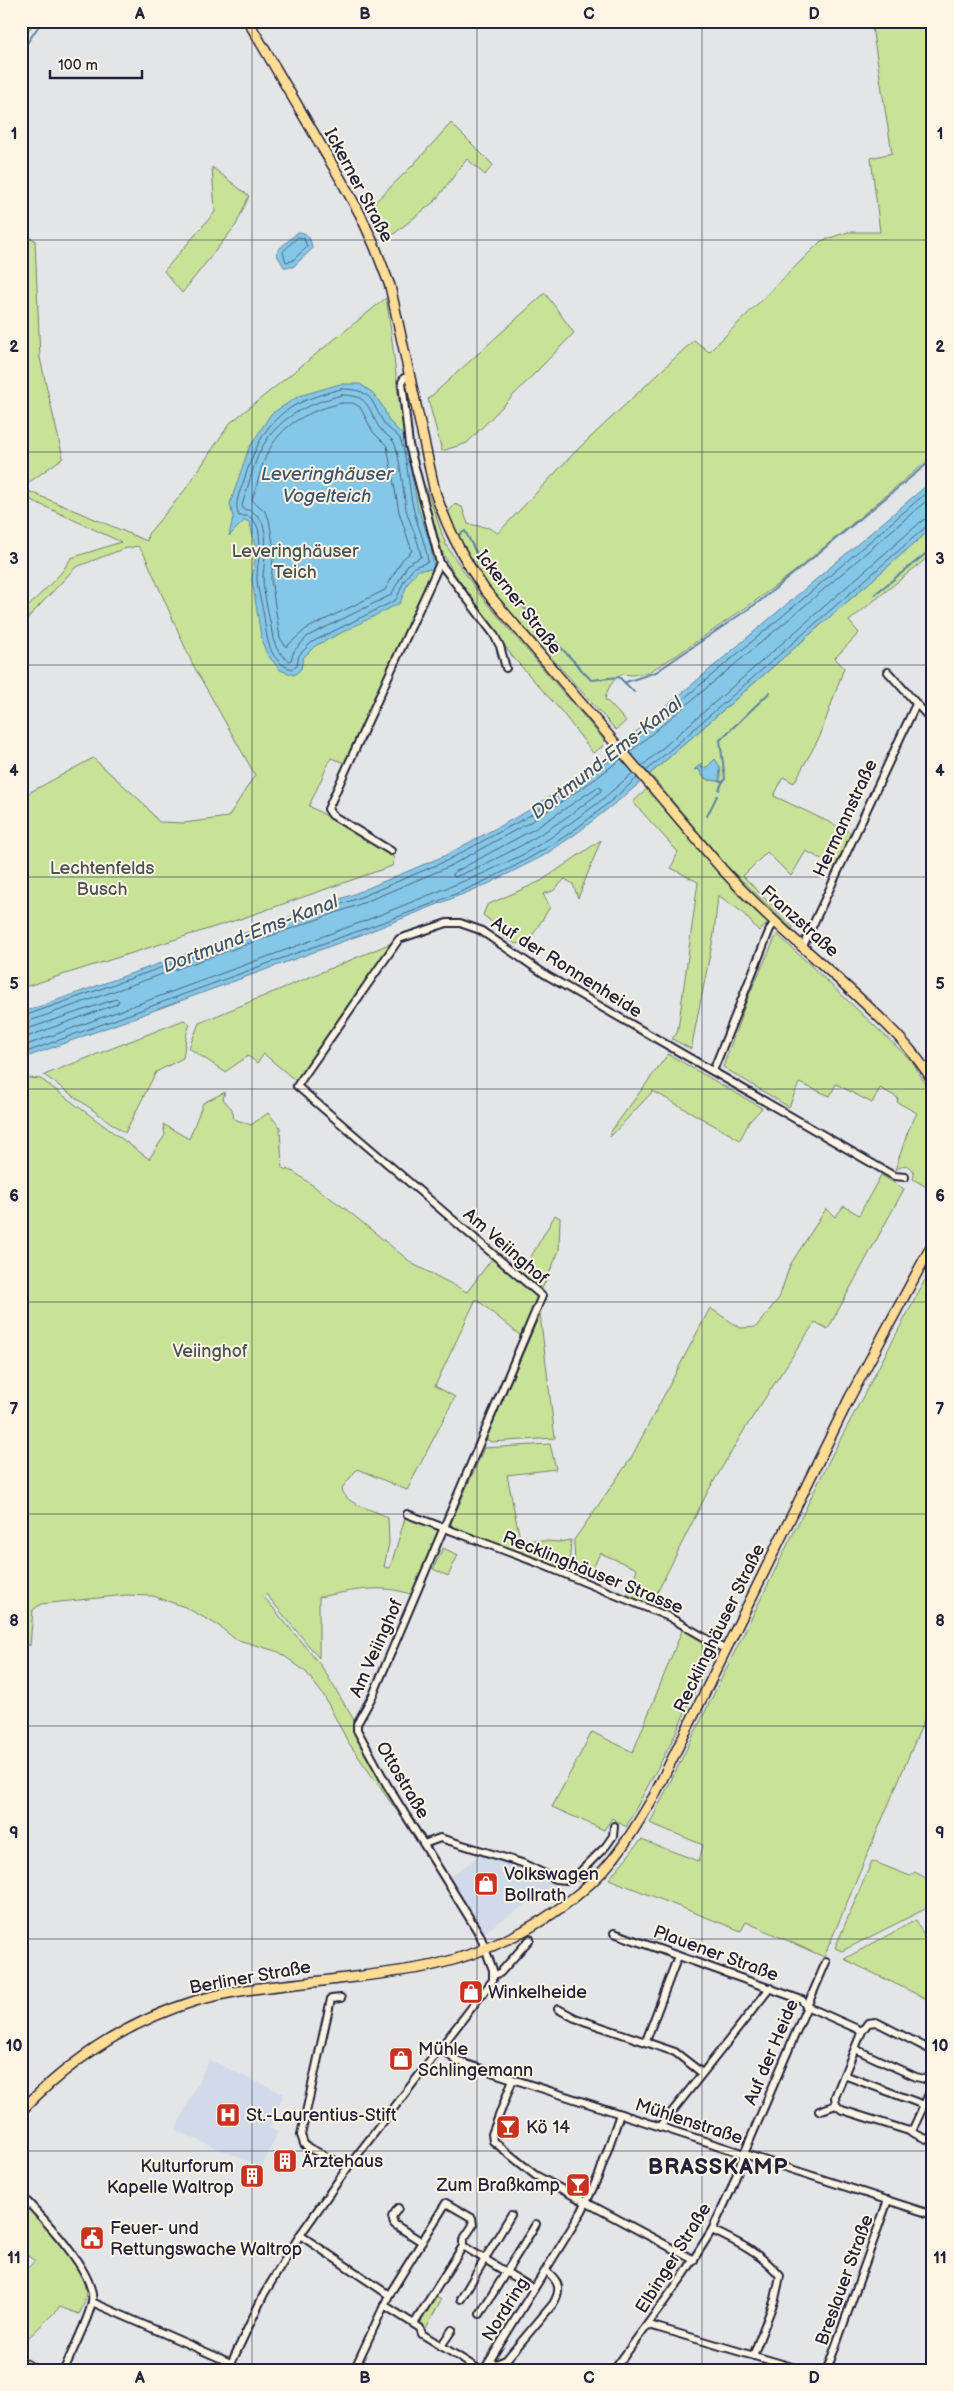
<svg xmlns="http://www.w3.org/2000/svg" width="954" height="2391" viewBox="0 0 954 2391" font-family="'Balsamiq Sans',sans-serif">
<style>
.built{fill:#d1dae9}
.green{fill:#c8e298;stroke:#75826a;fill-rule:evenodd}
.water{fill:#85c7e6;stroke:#5d85a2}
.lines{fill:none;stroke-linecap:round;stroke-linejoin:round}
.shore{stroke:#4a647f;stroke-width:1}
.stream{stroke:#5d85a2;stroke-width:2}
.minor-casing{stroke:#22223b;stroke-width:10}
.major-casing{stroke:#22223b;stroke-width:12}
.minor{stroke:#fcf5e5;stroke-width:6}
.major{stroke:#ffdd96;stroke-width:9}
.grid{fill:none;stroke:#22223b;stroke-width:1;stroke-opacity:0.55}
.labels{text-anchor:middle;stroke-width:4;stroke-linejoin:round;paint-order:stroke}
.street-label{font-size:18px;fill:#22223b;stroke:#fcf5e5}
.park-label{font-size:18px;fill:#4c5252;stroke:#fcf5e5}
.poi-label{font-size:18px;fill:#22223b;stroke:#fcf5e5;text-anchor:start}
.water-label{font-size:19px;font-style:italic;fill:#40546e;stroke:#fcf5e5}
.district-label{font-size:22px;font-weight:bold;letter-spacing:1px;fill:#22223b;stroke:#fcf5e5}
.neatline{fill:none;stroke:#22223b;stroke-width:2}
.grid-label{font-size:16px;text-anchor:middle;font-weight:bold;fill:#22223b}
</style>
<rect width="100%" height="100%" fill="#e3e5e7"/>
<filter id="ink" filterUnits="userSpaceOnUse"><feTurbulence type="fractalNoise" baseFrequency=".02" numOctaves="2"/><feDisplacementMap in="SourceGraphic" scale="10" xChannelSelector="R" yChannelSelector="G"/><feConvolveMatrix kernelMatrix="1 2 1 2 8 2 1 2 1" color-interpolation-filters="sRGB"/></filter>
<g filter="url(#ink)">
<g class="built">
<path d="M485 1851 561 1880 483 1933 448 1879Z"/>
<path d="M209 2060 284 2094 269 2128 278 2132 262 2167 175 2130Z"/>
</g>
<g class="green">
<path d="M21 21H35L21 41Z"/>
<path d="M871 21H933V456L798 569 754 602 677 655 647 673 632 675 622 674C612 681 608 687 605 699L626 721 616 730 491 590 460 539 448 513 455 504 462 507 468 524 489 528 498 533 576 451 694 340 709 352 821 241 848 232H880L871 158 892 153Z"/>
<path d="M451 123 493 165 485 175 467 159 435 201 385 241 368 209 414 164Z"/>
<path d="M212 167 249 196 236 225 182 293 164 271 215 212Z"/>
<path d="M21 234 35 240 40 358 63 458 21 488 147 541 148 534 185 490 230 423 386 298C394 344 396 389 404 434 412 479 428 520 438 564L345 763 331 758 309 806 391 853 394 859 392 866 243 918 21 988V803L27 794 93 758 143 803 159 822 184 823 228 817 255 775 192 663 145 556 138 546 123 549 76 567 21 625V614L61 573 71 558 121 542 31 500 21 488Z"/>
<path d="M545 293 574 333 467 443 442 451 428 399Z"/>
<path d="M423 488H426L446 545 479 594 604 740 603 746 593 753 562 712 512 656 454 573 443 554Z"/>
<path d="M933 527V553L849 621 859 633 835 658 844 668 820 736 794 783 783 777 774 796 852 833 837 867 806 851 791 876 767 852 743 876 793 927V930L726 865 650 774ZM715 759 720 767 721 778 718 781C707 780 703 780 699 769H695L701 764V768L707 767Z"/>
<path d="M647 789 739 896 768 923 759 931 742 912 718 895 714 934 691 1049 672 1039 677 1033 679 1022 698 882 671 868 678 852 633 802Z"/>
<path d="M601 840 578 898 573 884 565 879 553 891 543 894 550 907 529 941 516 944 503 936 505 932 483 915 487 905 541 881Z"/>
<path d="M777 934 913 1062 933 1098V1191L913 1179C916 1172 912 1168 905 1165L895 1170 908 1131 917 1113 897 1102 898 1098 880 1088 872 1103 836 1084 830 1096 799 1083 789 1107 723 1067 748 997Z"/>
<path d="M394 942 297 1082 264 1054 257 1063 248 1056 225 1072 189 1048 199 1023Z"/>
<path d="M184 1020 190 1024 187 1032 183 1058 156 1072 125 1133 44 1075Z"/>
<path d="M668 1054 762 1108 749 1122 740 1140 653 1091 610 1137 612 1130Z"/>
<path d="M28 1078 41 1079 149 1159 165 1135 163 1124 189 1139 203 1103 225 1092 223 1099 232 1109 234 1119 251 1125 268 1113 280 1127 282 1168 294 1172 347 1210 413 1264 467 1292 494 1256 540 1297 522 1337 476 1299 435 1386 455 1397 407 1490 357 1469 342 1488C344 1506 376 1509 388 1518L389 1543 384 1567 390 1568 406 1515 442 1530 413 1595C382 1583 351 1591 319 1597V1658L266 1594 264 1597 322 1667 357 1725 410 1824H406L348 1742 324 1696 306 1672 279 1652 235 1639 219 1626 185 1607 153 1596 126 1595 41 1604 33 1610 30 1646 21 1640V1080Z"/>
<path d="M881 1175 904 1189 828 1329 815 1322 746 1427 708 1491 650 1607 626 1598 637 1569 600 1553 586 1584 575 1568 574 1540 631 1458 710 1308 740 1328 756 1327 779 1298 790 1265 826 1209 835 1217 844 1206 859 1215Z"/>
<path d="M555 1215 560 1218 559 1251 541 1291 521 1274Z"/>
<path d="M933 1265V1699L824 1957 746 1922 741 1931 609 1879 641 1840 699 1861 703 1845 650 1823 833 1453Z"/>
<path d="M540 1314 555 1438 491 1442 486 1439Z"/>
<path d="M550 1444 556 1469 507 1475 520 1539 559 1542 571 1540 569 1569 565 1572 453 1528 451 1523 484 1448Z"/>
<path d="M443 1548 458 1555 448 1576 433 1569Z"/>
<path d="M683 1628 715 1646 672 1741 626 1827 612 1818 604 1830 552 1807 592 1732 633 1752Z"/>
<path d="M872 1861 910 1876 915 1872 933 1882V1905L842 1951 835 1948Z"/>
<path d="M916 1920 933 1954V2002L844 1959Z"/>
<path d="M25 2209H30C49 2228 91 2270 85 2300 84 2305 81 2310 79 2314L60 2307 21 2345V2274L35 2261 21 2251V2214Z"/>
<path d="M435 2296 441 2300 426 2328 418 2323Z"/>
</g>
<g class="water">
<path d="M298 232C308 232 311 239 312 249L293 267H284L277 255 278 250Z"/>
<path d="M340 384H360L373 393 383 407 389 421 404 436 418 508 430 542 434 569 418 570 408 583 400 603 315 646 303 658 301 669 294 675 280 670 267 654 262 642 252 580 256 551 250 523 245 520 229 536 233 517 230 504 249 448 271 414 299 396Z"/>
<path d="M933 480V527L628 793 577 833 543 856 488 884 366 933 21 1059V1013L354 894 444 856 526 812 588 771 642 727Z"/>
<path d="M715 759 720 767 719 781C708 780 704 780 699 769L694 770 702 763 701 768 707 767Z"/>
</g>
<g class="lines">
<g class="shore">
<path d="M298 237 304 238 307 247 292 261 286 262 283 252Z"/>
<path d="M341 389C373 389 370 400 384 423 388 430 397 433 400 439 407 454 409 490 413 507 417 526 426 543 428 562L414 567 404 581 396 600 312 642 299 655 297 666 292 669C266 661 267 633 263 611 261 601 258 591 257 581 256 563 268 526 248 516H239C233 503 240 493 244 480 263 421 281 404 341 389Z"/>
<path d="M342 395C370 395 367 408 379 427 383 433 389 436 393 441 399 448 404 496 406 509 410 525 419 540 421 557L408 564 391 595 308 636 294 651 291 660 288 661 277 649 273 639C271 622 263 594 263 578 264 556 275 513 243 509L242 505C248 488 252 469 259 453 276 418 306 404 342 395Z"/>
<path d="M342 403H353L360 407 373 432 387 446 399 512 412 551 402 560 385 590 306 629 286 647 280 638 271 579 274 550 269 519 264 510 252 500C257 486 260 470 266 456 281 423 309 411 342 403Z"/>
<path d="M626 747 798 603 933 487"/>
<path d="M630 752 802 608 933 495"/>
<path d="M642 766 923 520 933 517"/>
<path d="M646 771 928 525 933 523"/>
<path d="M598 787 601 788V791C556 828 509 855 455 877L453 876V873L536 828Z"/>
<path d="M21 1017 356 899 446 861 529 816 591 775 617 754"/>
<path d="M21 1024 358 905 448 867 532 821 594 780 621 759"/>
<path d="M21 1031 116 999 119 1001 117 1004 21 1039"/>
<path d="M21 1047 362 922 484 873 522 855 550 838 598 803 633 773"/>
<path d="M21 1054C111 1021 201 988 291 955 373 925 462 898 538 853 574 833 607 805 637 778"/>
</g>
<g class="stream">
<path d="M21 52 42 21"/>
<path d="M457 536 465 531 477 554 492 573 591 680 619 677 634 692"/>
<path d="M875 594 933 548"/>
<path d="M626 682 656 672 760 601 933 459"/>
<path d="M719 781 723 782 725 779 720 740 770 692"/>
<path d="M719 790 722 783"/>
<path d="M707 816 717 796"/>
</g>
<defs>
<g id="minor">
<path d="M410 377 404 378 402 382 409 445 440 563 493 633 500 646 506 668"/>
<path d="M888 672 933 722"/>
<path d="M391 851 332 815 328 809 440 563"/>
<path d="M803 946 916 704"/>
<path d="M713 1071 770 929 775 922"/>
<path d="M407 1514 538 1563 669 1617 726 1650"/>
<path d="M424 1844 440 1838 522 1863 555 1879 567 1880 575 1877 606 1846 613 1836 614 1826"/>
<path d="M614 1933 802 2000 806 2006 862 2031 868 2023 876 2022 933 2051"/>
<path d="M494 1975 500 1973 530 1939"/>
<path d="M341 1998 331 1999 301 2135 304 2144 309 2148 348 2167"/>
<path d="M558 2009 575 2018 675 2052 702 2073"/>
<path d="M646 2041 678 1956"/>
<path d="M440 2048 457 2061 933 2215"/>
<path d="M855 2049 916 2077 933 2081"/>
<path d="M844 2075 924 2105"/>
<path d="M513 2079 492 2134 493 2141 535 2175 694 2260"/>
<path d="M836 2105 842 2110 909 2131 933 2142"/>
<path d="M819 2111 836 2105 835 2097 862 2031"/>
<path d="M660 2127 770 1988"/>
<path d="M909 2131 913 2129 933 2085"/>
<path d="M21 2195C41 2216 97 2273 92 2302 88 2321 72 2351 64 2370"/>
<path d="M398 2208 392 2217 394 2224 422 2242"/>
<path d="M712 2230C737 2242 762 2254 780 2276L775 2299 753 2356"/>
<path d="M300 2235 389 2295 354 2370"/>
<path d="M463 2246 534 2289"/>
<path d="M461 2299 511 2215"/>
<path d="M92 2302 231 2363"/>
<path d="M384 2305 414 2324 463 2246V2240L473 2225 472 2218 446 2203 389 2295"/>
<path d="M480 2314 536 2224"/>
<path d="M414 2324 420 2328 422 2334 480 2370"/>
<path d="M649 2325 802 2370"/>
<path d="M441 2346 452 2330"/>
<path d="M489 2362 496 2364 506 2360 553 2304C562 2289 559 2281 546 2271"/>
<path d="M228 2370 264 2294 300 2235 348 2167 493 1980V1970L480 1935 387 1785 357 1730V1724L373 1695 542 1296 297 1086 399 939 447 923H460L480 930 546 975 894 1176 905 1177"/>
<path d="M484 2370 582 2211 599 2175 620 2114"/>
<path d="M614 2370 685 2273 712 2230 731 2190 744 2154 826 1962"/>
<path d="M827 2370 888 2200"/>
</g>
<g id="major">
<path d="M248 21 340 178 360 214 375 247 390 286 435 492C447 528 463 559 485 590L722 869C764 915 813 955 859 998 887 1024 913 1049 933 1081"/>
<path d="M21 2111C70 2060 127 2022 195 2001 236 1989 279 1986 322 1981 359 1976 397 1973 434 1965 494 1951 554 1920 598 1876 621 1853 638 1823 654 1796L850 1397 933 1243"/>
<path d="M21 2362 35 2370"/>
</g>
</defs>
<use href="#minor" class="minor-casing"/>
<use href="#major" class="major-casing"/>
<use href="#minor" class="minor"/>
<use href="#major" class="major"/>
</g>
</g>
<path class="grid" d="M252 21V2370M477 21V2370M702 21V2370M21 240H933M21 452H933M21 665H933M21 877H933M21 1089H933M21 1302H933M21 1514H933M21 1726H933M21 1939H933M21 2151H933"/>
<defs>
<symbol id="shop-square" viewBox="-11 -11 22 22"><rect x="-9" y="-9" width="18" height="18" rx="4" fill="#c8321e" stroke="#fcf5e5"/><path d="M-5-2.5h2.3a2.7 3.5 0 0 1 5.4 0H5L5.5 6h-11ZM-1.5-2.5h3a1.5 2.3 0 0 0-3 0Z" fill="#fff"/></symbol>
<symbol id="hospital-square" viewBox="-11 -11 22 22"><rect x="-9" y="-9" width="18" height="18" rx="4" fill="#c8321e" stroke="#fcf5e5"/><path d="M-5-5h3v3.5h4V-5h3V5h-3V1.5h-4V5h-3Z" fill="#fff"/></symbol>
<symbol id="bar-square" viewBox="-11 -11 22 22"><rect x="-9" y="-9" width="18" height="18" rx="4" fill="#c8321e" stroke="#fcf5e5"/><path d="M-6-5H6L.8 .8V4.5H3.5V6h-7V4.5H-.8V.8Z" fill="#fff"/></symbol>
<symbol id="building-square" viewBox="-11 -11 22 22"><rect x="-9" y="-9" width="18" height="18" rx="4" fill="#c8321e" stroke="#fcf5e5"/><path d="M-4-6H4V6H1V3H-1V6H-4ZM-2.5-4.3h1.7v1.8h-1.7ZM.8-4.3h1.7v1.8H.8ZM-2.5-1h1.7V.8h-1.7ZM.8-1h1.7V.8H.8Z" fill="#fff"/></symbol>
<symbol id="civic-square" viewBox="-11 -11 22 22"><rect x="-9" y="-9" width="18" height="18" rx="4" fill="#c8321e" stroke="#fcf5e5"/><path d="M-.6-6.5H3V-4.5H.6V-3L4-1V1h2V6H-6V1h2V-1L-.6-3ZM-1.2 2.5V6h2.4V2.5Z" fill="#fff"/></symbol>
</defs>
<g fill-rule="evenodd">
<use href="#shop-square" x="472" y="1870" width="28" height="28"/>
<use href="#shop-square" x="457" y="1978" width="28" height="28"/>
<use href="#shop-square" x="387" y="2045" width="28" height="28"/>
<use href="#hospital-square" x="214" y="2101" width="28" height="28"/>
<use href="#bar-square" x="494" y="2113" width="28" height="28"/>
<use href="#building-square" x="271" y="2147" width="28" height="28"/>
<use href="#building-square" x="238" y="2162" width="28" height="28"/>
<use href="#bar-square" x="564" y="2171" width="28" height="28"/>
<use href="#civic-square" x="78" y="2224" width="28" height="28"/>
</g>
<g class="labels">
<g class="street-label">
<text transform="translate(359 185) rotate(62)" y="6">Ickerner Straße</text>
<text transform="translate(519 602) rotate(52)" y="6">Ickerner Straße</text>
<text transform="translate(845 818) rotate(-65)" y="6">Hermannstraße</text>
<text transform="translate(800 921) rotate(42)" y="6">Franzstraße</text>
<text transform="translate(567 967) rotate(32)" y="6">Auf der Ronnenheide</text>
<text transform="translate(506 1246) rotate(41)" y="6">Am Veiinghof</text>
<text transform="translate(593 1572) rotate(22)" y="6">Recklinghäuser Strasse</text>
<text transform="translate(719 1628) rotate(-64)" y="6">Recklinghäuser Straße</text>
<text transform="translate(376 1648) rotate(-66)" y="6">Am Veiinghof</text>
<text transform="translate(403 1780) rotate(59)" y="6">Ottostraße</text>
<text transform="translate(716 1953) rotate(20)" y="6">Plauener Straße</text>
<text transform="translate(250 1977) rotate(-10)" y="6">Berliner Straße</text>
<text transform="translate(771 2052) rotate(-67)" y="6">Auf der Heide</text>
<text transform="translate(689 2121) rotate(18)" y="6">Mühlenstraße</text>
<text transform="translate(673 2258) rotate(-58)" y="6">Elbinger Straße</text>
<text transform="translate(844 2280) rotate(-70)" y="6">Breslauer Straße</text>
<text transform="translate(505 2309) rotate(-58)" y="6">Nordring</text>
</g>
<g class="park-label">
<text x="295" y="557">Leveringhäuser<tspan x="295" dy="21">Teich</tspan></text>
<text x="102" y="874">Lechtenfelds<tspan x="102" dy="21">Busch</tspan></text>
<text x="210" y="1357">Veiinghof</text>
</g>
<g class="poi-label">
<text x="504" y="1880">Volkswagen<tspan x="504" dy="21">Bollrath</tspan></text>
<text x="488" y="1998">Winkelheide</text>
<text x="418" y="2055">Mühle<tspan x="418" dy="21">Schlingemann</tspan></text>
<text x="246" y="2121">St.-Laurentius-Stift</text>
<text x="526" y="2133">Kö 14</text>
<text x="302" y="2167">Ärztehaus</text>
<text x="234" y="2172" text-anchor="end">Kulturforum<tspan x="234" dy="21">Kapelle Waltrop</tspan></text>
<text x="560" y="2191" text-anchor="end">Zum Braßkamp</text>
<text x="110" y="2234">Feuer- und<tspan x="110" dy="21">Rettungswache Waltrop</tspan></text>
</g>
<g class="water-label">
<text x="327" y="480">Leveringhäuser<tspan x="327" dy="22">Vogelteich</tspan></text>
<text transform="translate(606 757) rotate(-38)" y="7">Dortmund-Ems-Kanal</text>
<text transform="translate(250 933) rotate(-21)" y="7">Dortmund-Ems-Kanal</text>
</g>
<g class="district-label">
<text x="718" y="2174">BRASSKAMP</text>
</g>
</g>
<rect width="954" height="2391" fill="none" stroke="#fcf5e5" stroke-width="55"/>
<path d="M50 70v8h92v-8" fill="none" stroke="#22223b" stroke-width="2.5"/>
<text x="58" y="70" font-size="15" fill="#22223b" stroke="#fcf5e5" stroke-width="4" paint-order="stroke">100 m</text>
<rect x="28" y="28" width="898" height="2336" class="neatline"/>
<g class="grid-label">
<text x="140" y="19">A</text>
<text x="365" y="19">B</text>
<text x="589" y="19">C</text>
<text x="814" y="19">D</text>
<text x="14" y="139">1</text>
<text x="940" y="139">1</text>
<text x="14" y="352">2</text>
<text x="940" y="352">2</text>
<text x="14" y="564">3</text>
<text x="940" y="564">3</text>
<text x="14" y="776">4</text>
<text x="940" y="776">4</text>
<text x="14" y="989">5</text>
<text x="940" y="989">5</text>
<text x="14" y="1201">6</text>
<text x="940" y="1201">6</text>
<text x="14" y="1414">7</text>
<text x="940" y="1414">7</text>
<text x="14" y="1626">8</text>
<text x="940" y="1626">8</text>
<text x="14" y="1838">9</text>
<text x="940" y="1838">9</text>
<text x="14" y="2051">10</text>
<text x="940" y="2051">10</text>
<text x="14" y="2263">11</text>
<text x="940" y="2263">11</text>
<text x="140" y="2383">A</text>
<text x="365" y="2383">B</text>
<text x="589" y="2383">C</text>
<text x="814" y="2383">D</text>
</g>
</svg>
